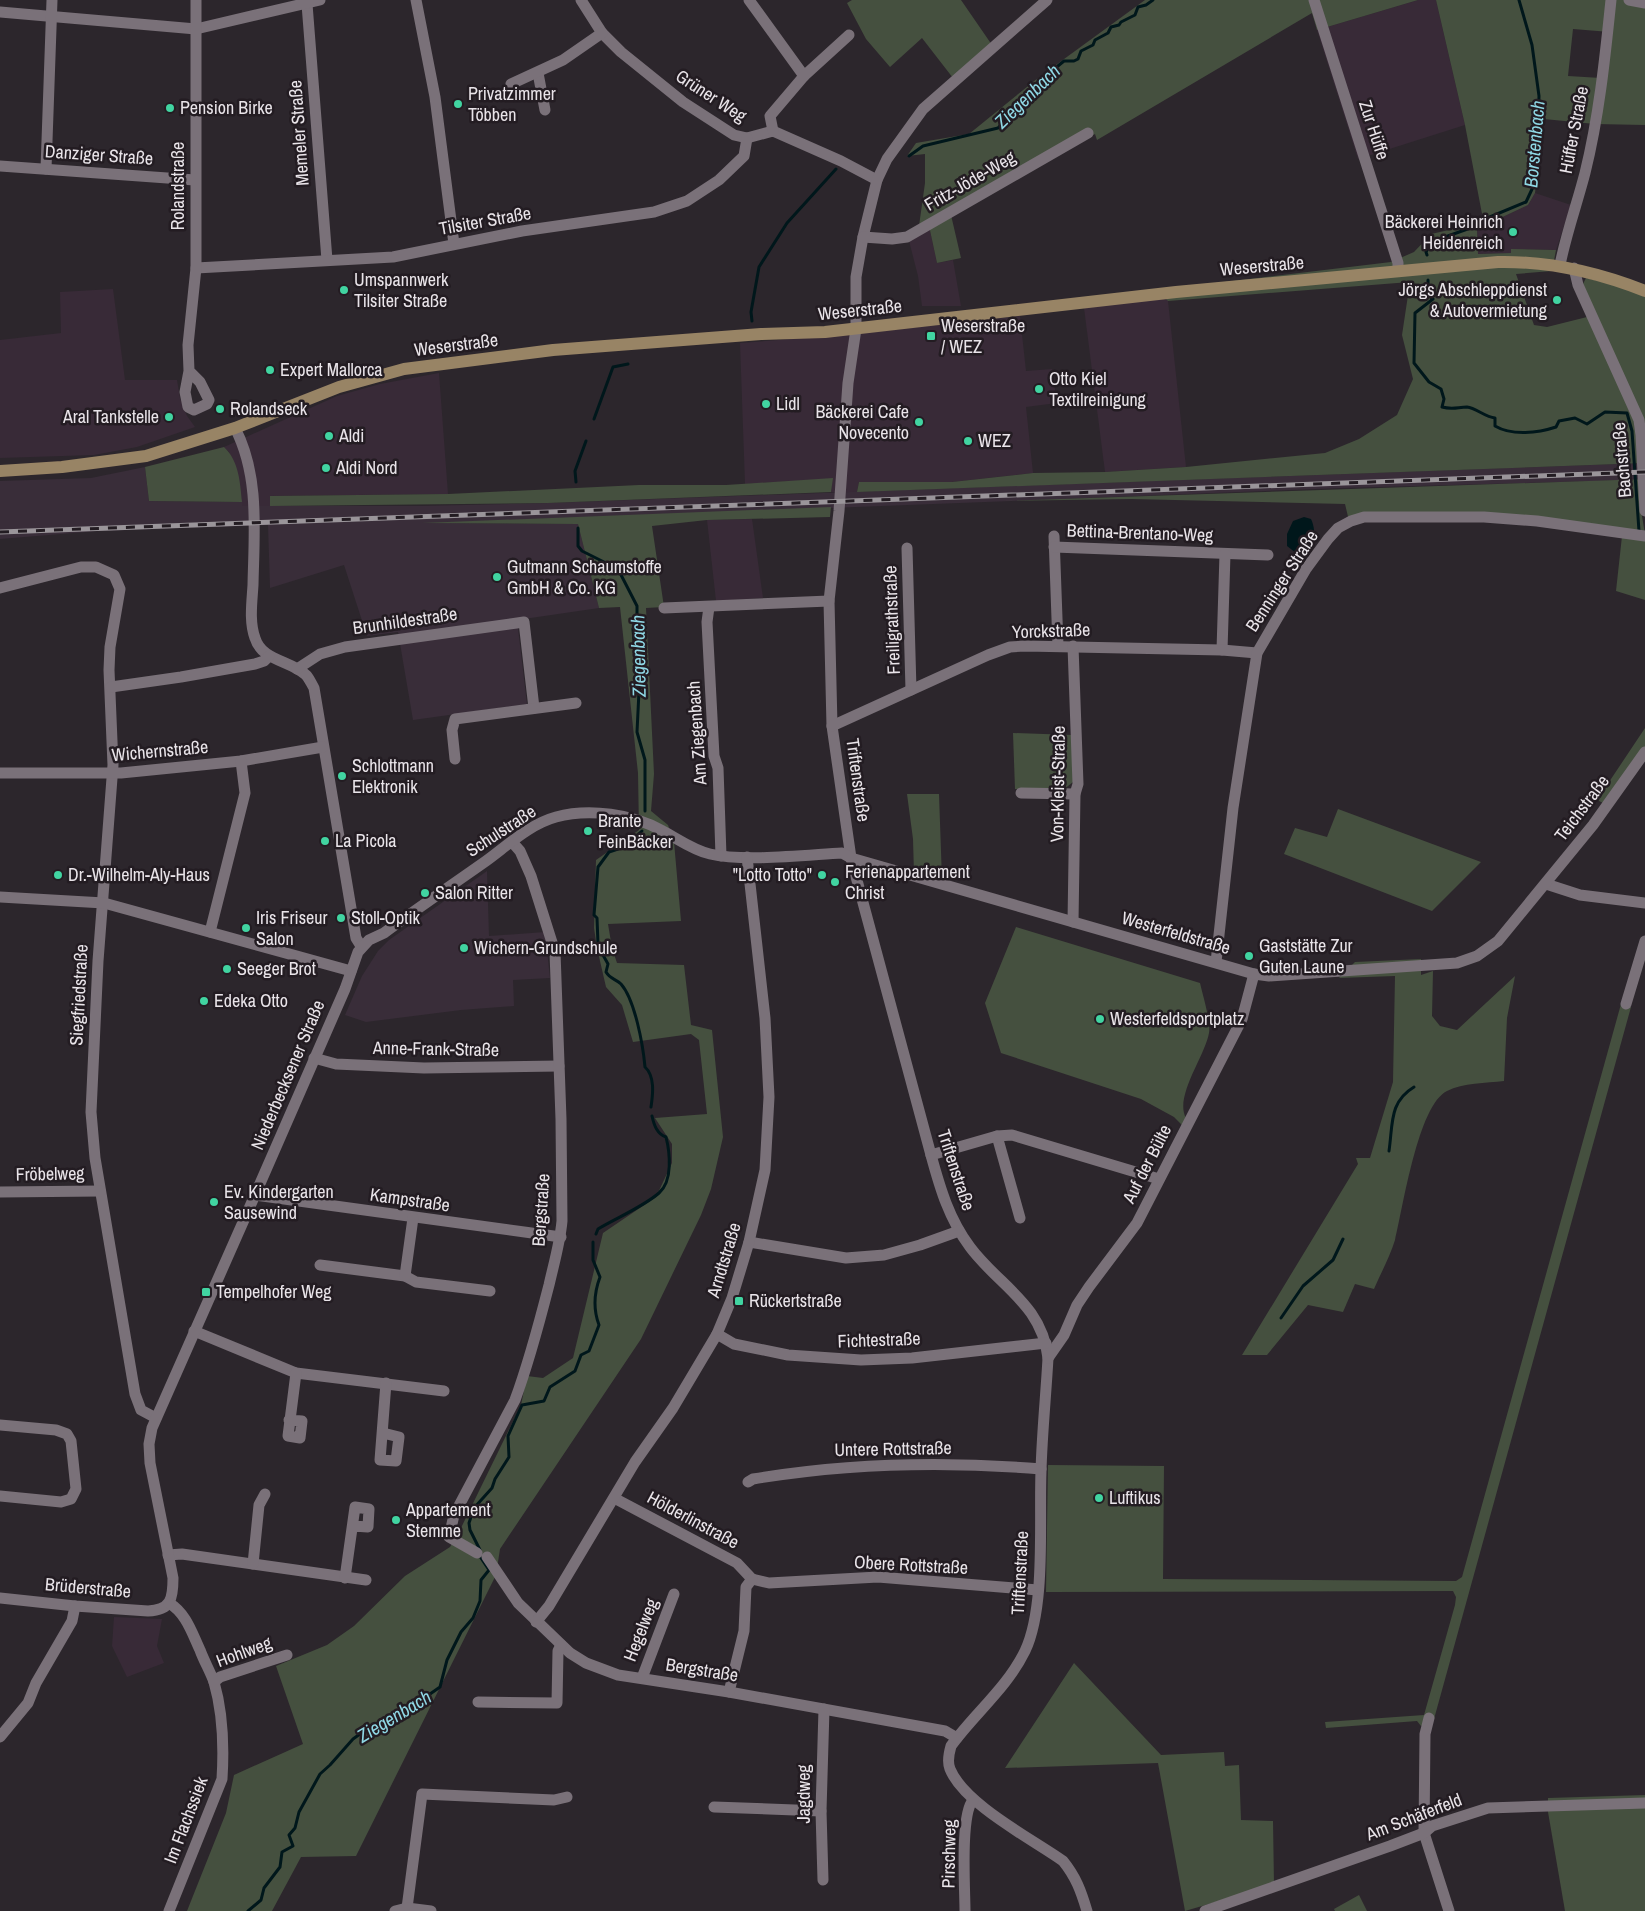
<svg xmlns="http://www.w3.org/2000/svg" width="1645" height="1911" viewBox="0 0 1645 1911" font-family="'Archivo Narrow',sans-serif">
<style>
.commercial{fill:#382a37}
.built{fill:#392d39}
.green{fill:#45503f;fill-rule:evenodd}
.water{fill:#00171b}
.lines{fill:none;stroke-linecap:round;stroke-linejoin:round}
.stream{stroke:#00171b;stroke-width:3}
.street{stroke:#7a7179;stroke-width:11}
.secondary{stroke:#988465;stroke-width:12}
.rail-casing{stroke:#9a959a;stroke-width:5}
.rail{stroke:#231c22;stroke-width:3;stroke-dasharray:9;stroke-linecap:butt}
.poi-dot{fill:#41d4a1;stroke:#231c22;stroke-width:2}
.labels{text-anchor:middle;stroke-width:5;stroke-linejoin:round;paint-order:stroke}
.poi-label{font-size:18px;fill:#e9e4e9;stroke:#231c22;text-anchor:start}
.street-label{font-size:18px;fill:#e9e4e9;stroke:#231c22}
.water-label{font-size:19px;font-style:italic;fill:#8fd8e5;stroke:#231c22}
</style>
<rect width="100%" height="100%" fill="#2c262c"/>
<g class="commercial">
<path d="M1418 0H1436L1465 125 1358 159 1317 30Z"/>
<path d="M1535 193 1571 205 1556 250 1512 249V253L1478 254 1477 229 1528 205Z"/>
<path d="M928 221 937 263 953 260 961 306H922L918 276 907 233Z"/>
<path d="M113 289 125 380H177L180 398 187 416 195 427 137 447 94 455 0 458V340L61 333 60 292Z"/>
<path d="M1157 290 1168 301 1186 467 1105 472 1083 300Z"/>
<path d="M1020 316 1026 371 1052 369 1057 403 1026 407 1033 473 952 482H859L857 492H831L832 479 745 484 740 343 856 334Z"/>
<path d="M439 373 448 494 270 496V506H242L229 452 224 447 337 396 380 384Z"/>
<path d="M752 519 763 598 716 601 707 520Z"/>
<path d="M114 1617 162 1619 157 1646 164 1663 127 1677 112 1646Z"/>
</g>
<g class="built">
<path d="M1645 463V479L1633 480 1342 488 445 523 578 524 599 608 517 620 527 704 413 720 398 632 367 636 344 565 270 588 268 525 98 531 0 539V481L91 478 145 467 149 501 242 502V506H420L548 503Z"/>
<path d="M487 871 489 936 545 932 550 978 513 980 514 1006 461 1010 366 1022 345 1015 362 976 378 951 389 940Z"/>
</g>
<g class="green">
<path d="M852 0H961L992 45 953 78 922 38 890 67 866 39 847 3Z"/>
<path d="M1145 0H1418L1317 30 1312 13 1097 140 1095 134 951 215 961 258 937 263 928 221 919 226 925 183V154L907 156 916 143 969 134 1038 78Z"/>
<path d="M1436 0H1645V125L1595 124 1544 119 1535 193 1528 205 1477 229 1478 254 1511 253V249L1556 250 1552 271 1516 274 1534 325 1547 327 1595 315 1582 286 1586 278 1645 292V463L857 492 859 482H952L1033 473 1105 472 1186 467 1325 453 1359 439 1397 415 1413 379 1402 335 1410 282 1168 301 1157 290 1391 262 1414 252 1431 234 1476 224 1483 219 1465 125ZM1573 29 1610 32 1601 78 1568 76Z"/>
<path d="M224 447C239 461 240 482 242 502L149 501 145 467Z"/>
<path d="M833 478 831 492 548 503 270 506V496L448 494 639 485H726Z"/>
<path d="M1645 479 1640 504 1645 534V600L1616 591 1622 536 1514 521H1365L1350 525 1345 504 1131 499 1001 501Z"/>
<path d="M831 507 830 517 707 520 652 526 664 607 646 608 654 774 651 811 668 825 674 842 681 921 608 924 612 948 617 963 684 965 691 1025 712 1030 723 1137 711 1189 701 1215 641 1339 500 1549 496 1575 356 1856 301 1857 272 1911H187L226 1813 234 1775 303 1744 276 1666 327 1645 354 1626 405 1576 450 1547 459 1532 521 1405 527 1376 543 1378 573 1358 603 1233 656 1197 672 1163V1144L655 1118 707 1114 699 1040 691 1034 633 1042 622 1005 606 987 597 948 594 928 596 860 639 830 638 773 620 607 599 608 578 524 422 523Z"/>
<path d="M1645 728V751L1603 803 1597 800Z"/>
<path d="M1013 733 1072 735 1073 782 1063 790 1015 789Z"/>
<path d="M907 794H939L942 880 914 874 913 839Z"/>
<path d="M1338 809 1481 862 1432 911 1284 854 1295 828 1327 837Z"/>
<path d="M1016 927 1200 983C1203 996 1211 1022 1209 1033 1205 1056 1174 1097 1186 1118L1183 1126 1174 1117 1141 1099 1001 1053 985 1003Z"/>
<path d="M1421 959V975L1433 971 1432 1016 1440 1026 1457 1030 1515 976 1507 1018 1504 1081C1486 1083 1463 1083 1447 1091 1418 1105 1403 1208 1395 1240 1390 1256 1381 1273 1374 1289L1355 1284 1343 1312 1308 1305 1267 1355H1242L1358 1164 1356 1158H1370L1393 1082 1395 976 1339 978 1355 962Z"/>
<path d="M1621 1004 1631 1007 1434 1719 1421 1726 1417 1721 1326 1728 1325 1722 1424 1715 1455 1605 1456 1597 1453 1591 1046 1592 1048 1465 1164 1466 1163 1579 1456 1581 1462 1577Z"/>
<path d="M1074 1663 1161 1755 1224 1752 1225 1766 1239 1765 1241 1820 1273 1821 1274 1885 1185 1911 1158 1763 1005 1768Z"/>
<path d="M1645 1795V1911H1565L1548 1812V1798Z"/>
<path d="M1359 1895 1367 1911H1335L1334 1909Z"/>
</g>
<path class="water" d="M1304 517 1311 519C1318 534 1313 551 1296 553L1287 546V534L1293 521Z"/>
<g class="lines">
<g class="stream">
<path d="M909 156 923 146 998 128 1010 115 1014 105 1017 106 1031 88 1064 61H1074L1078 59 1081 51 1093 45 1095 40 1108 33 1111 27 1119 25 1121 22 1135 15 1138 7 1146 5 1153 0"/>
<path d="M1427 255 1426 252 1431 242 1476 226 1485 219 1526 202 1533 187 1537 167 1539 96 1532 45 1519 0"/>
<path d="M1428 280V295L1433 299 1415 313 1414 363 1429 382 1441 389 1444 399 1442 407C1453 410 1458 407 1467 407 1476 408 1485 417 1495 418V426C1512 436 1538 433 1556 427L1559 421 1575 418 1587 424 1605 412 1627 413 1632 431 1639 531"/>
<path d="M752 321 751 312 759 267 787 223 836 169"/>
<path d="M594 419 613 367 628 364"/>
<path d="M576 482 575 471 586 441"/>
<path d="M578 528V546L582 551 618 569 637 606V621L633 629 636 664 642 684 639 691 637 732 645 760V811"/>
<path d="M598 944 597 918 594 915 598 867 609 852 624 847 642 831"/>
<path d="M603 955 608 964 606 972C610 979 616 979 621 984 635 1000 643 1045 645 1067 655 1076 653 1094 651 1107"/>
<path d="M1389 1151C1393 1124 1389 1102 1414 1087"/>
<path d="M596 1234 598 1229C616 1218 643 1207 659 1193 673 1181 670 1153 666 1137 657 1134 654 1125 652 1116"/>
<path d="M1281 1318 1303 1286 1333 1260 1343 1239"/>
<path d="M480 1550 470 1530 469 1523 474 1508 492 1488 495 1479 509 1457 508 1436 522 1405 544 1401 550 1387 575 1371 581 1355 589 1351 599 1325C593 1309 594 1293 600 1277L593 1260V1242"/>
<path d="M248 1911 261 1900 264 1888 280 1867 282 1852 293 1846 289 1835 295 1828 299 1812 320 1774 330 1765 353 1739 374 1724 390 1722 440 1687 447 1660 461 1632 473 1618 480 1601 481 1580 489 1570 481 1558"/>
</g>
<g class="street">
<path d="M416 0 435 97 454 244"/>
<path d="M581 0 602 33 621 52 683 102 734 135 747 138 773 131 841 161 877 180"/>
<path d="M749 0 804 76"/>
<path d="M1047 0 923 109 887 159 877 180 863 237 856 277V329L848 383 839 511 829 601 832 726 851 858 931 1155C940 1188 949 1219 970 1247 999 1286 1042 1304 1048 1358 1046 1395 1042 1433 1041 1471 1039 1521 1046 1607 1025 1651 1007 1688 974 1714 951 1746 949 1753 947 1762 950 1769 964 1804 1032 1839 1063 1861 1076 1877 1081 1891 1087 1911"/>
<path d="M1314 0 1398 263V271"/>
<path d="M1629 0 1645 3"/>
<path d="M307 4 327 260"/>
<path d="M0 12 196 29 320 0"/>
<path d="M538 73 545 110"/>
<path d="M511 84 563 60 602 33"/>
<path d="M773 131 770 116 804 76 849 35"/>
<path d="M0 166 195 180"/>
<path d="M46 169 52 0"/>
<path d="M863 237 892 239 907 237 1088 133"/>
<path d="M1560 265C1566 234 1577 204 1585 173 1599 117 1605 58 1611 0"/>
<path d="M196 268 393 257 522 231 654 212 687 201 719 180 744 156 747 138"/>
<path d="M1574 268 1578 285 1639 420 1641 435 1645 511"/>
<path d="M189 371 200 382 209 400 207 404 194 410 188 407 185 392 189 371 188 345 196 268V0"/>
<path d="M235 428C260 476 254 533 253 585 252 602 249 622 255 638 262 661 290 660 306 675 309 678 311 683 314 688L356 938 361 946"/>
<path d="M1054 536 1058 646"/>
<path d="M1054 547 1268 555"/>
<path d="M907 548 911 690"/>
<path d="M0 588 81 567H96L114 575 120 589 110 647 109 670 113 765 98 961 91 1112 95 1158 135 1394 141 1410 156 1418"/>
<path d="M709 607 707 622 714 756 718 768 721 856"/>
<path d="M664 608 829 601"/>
<path d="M1222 650 1225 554"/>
<path d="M297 669 320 654 345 647 524 622 534 708"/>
<path d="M111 687 181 677 255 664 264 661 269 656"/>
<path d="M832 726 988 655 1010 647 1025 646 1222 650 1257 653"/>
<path d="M455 759 452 730 455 719 576 703"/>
<path d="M0 773H121L241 761 323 747"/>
<path d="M1021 793 1075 794"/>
<path d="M1546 884 1580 895 1645 903"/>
<path d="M0 897 104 903 351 971"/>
<path d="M1073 922 1075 794 1078 784 1073 646"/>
<path d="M210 932 245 793 241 761"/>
<path d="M1216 962 1233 808 1257 653 1306 569 1328 539 1338 528 1351 521 1364 517H1484L1537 521 1645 536"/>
<path d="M1626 1004 1645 941"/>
<path d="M314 1058 336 1064 424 1068 559 1066"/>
<path d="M997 1136 1020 1218"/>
<path d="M931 1155 997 1136 1012 1135 1159 1179"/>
<path d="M0 1192 100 1191"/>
<path d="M255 1195 561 1237"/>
<path d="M749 1242 846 1258 884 1255 920 1245 959 1231"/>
<path d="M320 1265 405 1276 416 1282 490 1291"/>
<path d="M405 1276 413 1218"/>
<path d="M194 1331 296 1373 444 1391"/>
<path d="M717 1334 734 1344 788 1355 861 1360 912 1358 1046 1343"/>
<path d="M1048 1358 1064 1335 1077 1305 1089 1287 1137 1223 1242 1019 1254 974"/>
<path d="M289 1420 302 1421 300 1438 288 1436 296 1373"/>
<path d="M0 1425 56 1430 67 1434 71 1441 76 1489 71 1499 61 1502 0 1496"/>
<path d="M383 1433 399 1437 396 1461 380 1460 386 1383"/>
<path d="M748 1482 753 1479C849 1463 944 1461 1041 1469"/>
<path d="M614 1498 737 1563 752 1579"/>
<path d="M477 1553 449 1537 454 1515 515 1400C529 1362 539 1324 549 1285 554 1263 560 1243 562 1221L561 1119 555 952 531 876 520 851 512 842"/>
<path d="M168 1555 182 1554 366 1580"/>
<path d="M487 1557 518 1603 570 1653 586 1663 618 1675 729 1692 945 1731 957 1738"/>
<path d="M253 1564 259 1505 265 1494"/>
<path d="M345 1578 355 1507 369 1509 368 1527 353 1526"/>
<path d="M752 1579 769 1583 878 1577 1038 1590"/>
<path d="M0 1598 75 1606 148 1611C171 1610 173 1599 173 1578L150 1463 149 1444 152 1428 255 1195 345 989 358 952 369 940 384 933C418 908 452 885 486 861 508 845 530 824 556 817 589 808 633 814 663 831 678 839 693 850 710 854 744 862 806 855 842 853L851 858 1254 974 1269 976 1457 963 1477 956 1498 941 1593 825 1645 752"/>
<path d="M536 1622 549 1606 635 1462 673 1408 717 1334 732 1298 749 1242 765 1170 769 1097 765 1018 747 857"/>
<path d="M642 1678 674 1594"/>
<path d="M214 1682 220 1677 287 1655"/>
<path d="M729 1692 744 1631 746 1587 752 1579"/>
<path d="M478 1702 557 1703 558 1651 561 1645"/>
<path d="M1429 1718 1425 1734 1424 1833 1449 1911"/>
<path d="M0 1737 28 1703 36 1683 72 1621 75 1606"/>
<path d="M714 1807 821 1811"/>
<path d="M823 1880 821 1811 824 1709"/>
<path d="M407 1908 422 1794 554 1800 567 1797"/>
<path d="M169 1911 222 1779C224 1747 223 1713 214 1682 210 1671 204 1661 200 1650 192 1633 186 1613 169 1603"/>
<path d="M395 1911 407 1908 431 1911"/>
<path d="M965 1911C965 1889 960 1815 973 1800"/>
<path d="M1205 1911 1390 1846 1424 1833 1432 1826 1488 1808 1645 1803"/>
</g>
<path class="secondary" d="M0 471 62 467 146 456 235 428 339 387 404 369 553 350 761 334 825 332 1176 292 1498 262C1550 261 1597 272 1645 291"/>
<defs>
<path id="rail" d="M0 532 1645 472"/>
</defs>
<use href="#rail" class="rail-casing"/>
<use href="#rail" class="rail"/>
</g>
<g class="poi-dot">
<circle cx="458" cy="104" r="5"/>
<circle cx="170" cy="108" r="5"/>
<circle cx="1513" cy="232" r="5"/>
<circle cx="344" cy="290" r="5"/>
<circle cx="1557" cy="300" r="5"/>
<rect x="926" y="331" width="10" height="10" rx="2.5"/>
<circle cx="270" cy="370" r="5"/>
<circle cx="1039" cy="389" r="5"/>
<circle cx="766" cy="404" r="5"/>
<circle cx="220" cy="409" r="5"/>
<circle cx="169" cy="417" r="5"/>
<circle cx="919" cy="422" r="5"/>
<circle cx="329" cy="436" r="5"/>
<circle cx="968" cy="441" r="5"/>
<circle cx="326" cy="468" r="5"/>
<circle cx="497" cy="577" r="5"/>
<circle cx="342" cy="776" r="5"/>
<circle cx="588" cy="831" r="5"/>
<circle cx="325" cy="841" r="5"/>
<circle cx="58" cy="875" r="5"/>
<circle cx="822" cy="875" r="5"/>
<circle cx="835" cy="882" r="5"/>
<circle cx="425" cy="893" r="5"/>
<circle cx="341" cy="918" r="5"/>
<circle cx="246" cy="928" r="5"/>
<circle cx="464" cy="948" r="5"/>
<circle cx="1249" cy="956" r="5"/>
<circle cx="227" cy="969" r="5"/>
<circle cx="204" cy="1001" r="5"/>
<circle cx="1100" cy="1019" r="5"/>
<circle cx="214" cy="1202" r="5"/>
<rect x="201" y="1287" width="10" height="10" rx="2.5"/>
<rect x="734" y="1296" width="10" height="10" rx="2.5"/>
<circle cx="1099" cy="1498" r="5"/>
<circle cx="396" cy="1520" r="5"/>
</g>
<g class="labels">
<g class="poi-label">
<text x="468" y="100">Privatzimmer<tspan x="468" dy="21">Többen</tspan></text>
<text x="180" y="114">Pension Birke</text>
<text x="1503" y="228" text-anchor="end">Bäckerei Heinrich<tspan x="1503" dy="21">Heidenreich</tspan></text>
<text x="354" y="286">Umspannwerk<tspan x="354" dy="21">Tilsiter Straße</tspan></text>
<text x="1547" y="296" text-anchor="end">Jörgs Abschleppdienst<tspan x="1547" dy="21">&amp; Autovermietung</tspan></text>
<text x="941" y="332">Weserstraße<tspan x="941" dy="21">/ WEZ</tspan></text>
<text x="280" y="376">Expert Mallorca</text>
<text x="1049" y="385">Otto Kiel<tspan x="1049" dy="21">Textilreinigung</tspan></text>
<text x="776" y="410">Lidl</text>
<text x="230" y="415">Rolandseck</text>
<text x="909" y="418" text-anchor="end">Bäckerei Cafe<tspan x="909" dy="21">Novecento</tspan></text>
<text x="159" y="423" text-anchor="end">Aral Tankstelle</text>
<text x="339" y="442">Aldi</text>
<text x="978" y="447">WEZ</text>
<text x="336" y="474">Aldi Nord</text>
<text x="507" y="573">Gutmann Schaumstoffe<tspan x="507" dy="21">GmbH &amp; Co. KG</tspan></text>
<text x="352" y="772">Schlottmann<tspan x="352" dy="21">Elektronik</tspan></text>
<text x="598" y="827">Brante<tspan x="598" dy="21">FeinBäcker</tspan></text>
<text x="335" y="847">La Picola</text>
<text x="845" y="878">Ferienappartement<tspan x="845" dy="21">Christ</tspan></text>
<text x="68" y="881">Dr.-Wilhelm-Aly-Haus</text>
<text x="812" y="881" text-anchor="end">"Lotto Totto"</text>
<text x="435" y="899">Salon Ritter</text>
<text x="256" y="924">Iris Friseur<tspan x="256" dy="21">Salon</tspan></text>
<text x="351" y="924">Stoll-Optik</text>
<text x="1259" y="952">Gaststätte Zur<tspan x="1259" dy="21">Guten Laune</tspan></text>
<text x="474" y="954">Wichern-Grundschule</text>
<text x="237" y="975">Seeger Brot</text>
<text x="214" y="1007">Edeka Otto</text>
<text x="1110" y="1025">Westerfeldsportplatz</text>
<text x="224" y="1198">Ev. Kindergarten<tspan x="224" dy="21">Sausewind</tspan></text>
<text x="216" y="1298">Tempelhofer Weg</text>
<text x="749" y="1307">Rückertstraße</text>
<text x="1109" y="1504">Luftikus</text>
<text x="406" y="1516">Appartement<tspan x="406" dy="21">Stemme</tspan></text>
</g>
<g class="street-label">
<text transform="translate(711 96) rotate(33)" y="6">Grüner Weg</text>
<text transform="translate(1374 130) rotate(72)" y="6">Zur Hüffe</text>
<text transform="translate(1574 130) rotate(-79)" y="6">Hüffer Straße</text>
<text transform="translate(299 133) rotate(-94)" y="6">Memeler Straße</text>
<text transform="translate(99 155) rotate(4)" y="6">Danziger Straße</text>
<text transform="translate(970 181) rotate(-30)" y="6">Fritz-Jöde-Weg</text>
<text transform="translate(178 186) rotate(-90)" y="6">Rolandstraße</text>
<text transform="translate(485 221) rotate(-10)" y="6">Tilsiter Straße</text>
<text transform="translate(1262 266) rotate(-5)" y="6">Weserstraße</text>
<text transform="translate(860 310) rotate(-6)" y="6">Weserstraße</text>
<text transform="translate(456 345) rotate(-7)" y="6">Weserstraße</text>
<text transform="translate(1622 460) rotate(-95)" y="6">Bachstraße</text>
<text transform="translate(1140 533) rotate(2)" y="6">Bettina-Brentano-Weg</text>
<text transform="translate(1282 581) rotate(-57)" y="6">Benninger Straße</text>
<text transform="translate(892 620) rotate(-92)" y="6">Freiligrathstraße</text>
<text transform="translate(405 621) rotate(-8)" y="6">Brunhildestraße</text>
<text transform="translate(1051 631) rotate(-2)" y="6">Yorckstraße</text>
<text transform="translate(697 733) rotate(-94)" y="6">Am Ziegenbach</text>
<text transform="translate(160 751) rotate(-5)" y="6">Wichernstraße</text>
<text transform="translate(858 780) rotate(82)" y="6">Triftenstraße</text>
<text transform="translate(1058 784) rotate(-89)" y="6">Von-Kleist-Straße</text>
<text transform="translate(1582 808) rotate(-53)" y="6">Teichstraße</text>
<text transform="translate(501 831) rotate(-33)" y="6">Schulstraße</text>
<text transform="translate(1176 933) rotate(16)" y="6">Westerfeldstraße</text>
<text transform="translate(79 995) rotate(-87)" y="6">Siegfriedstraße</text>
<text transform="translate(436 1049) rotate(1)" y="6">Anne-Frank-Straße</text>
<text transform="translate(288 1075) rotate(-67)" y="6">Niederbecksener Straße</text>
<text transform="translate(1147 1164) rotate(-63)" y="6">Auf der Bülte</text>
<text transform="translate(956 1170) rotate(72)" y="6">Triftenstraße</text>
<text transform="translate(50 1174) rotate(-1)" y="6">Fröbelweg</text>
<text transform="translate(410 1200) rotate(8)" y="6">Kampstraße</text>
<text transform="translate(541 1210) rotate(-86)" y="6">Bergstraße</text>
<text transform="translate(724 1260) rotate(-73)" y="6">Arndtstraße</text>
<text transform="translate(879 1340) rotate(-2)" y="6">Fichtestraße</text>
<text transform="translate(893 1449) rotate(-1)" y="6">Untere Rottstraße</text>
<text transform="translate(693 1520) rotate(28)" y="6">Hölderlinstraße</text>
<text transform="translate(911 1565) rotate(3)" y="6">Obere Rottstraße</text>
<text transform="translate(1020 1573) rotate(-87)" y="6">Triftenstraße</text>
<text transform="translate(88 1588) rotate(5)" y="6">Brüderstraße</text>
<text transform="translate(641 1630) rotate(-69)" y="6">Hegelweg</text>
<text transform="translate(244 1652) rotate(-20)" y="6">Hohlweg</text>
<text transform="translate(702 1670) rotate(9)" y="6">Bergstraße</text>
<text transform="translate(804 1794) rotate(-90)" y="6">Jagdweg</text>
<text transform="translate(1414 1817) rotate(-21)" y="6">Am Schäferfeld</text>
<text transform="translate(186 1820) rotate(-69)" y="6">Im Flachssiek</text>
<text transform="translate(949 1854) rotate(-89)" y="6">Pirschweg</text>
</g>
<g class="water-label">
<text transform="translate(1027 96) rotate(-44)" y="7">Ziegenbach</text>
<text transform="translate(1534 144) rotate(-85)" y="7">Borstenbach</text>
<text transform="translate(638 656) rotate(-91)" y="7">Ziegenbach</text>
<text transform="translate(394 1716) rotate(-31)" y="7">Ziegenbach</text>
</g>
</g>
</svg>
